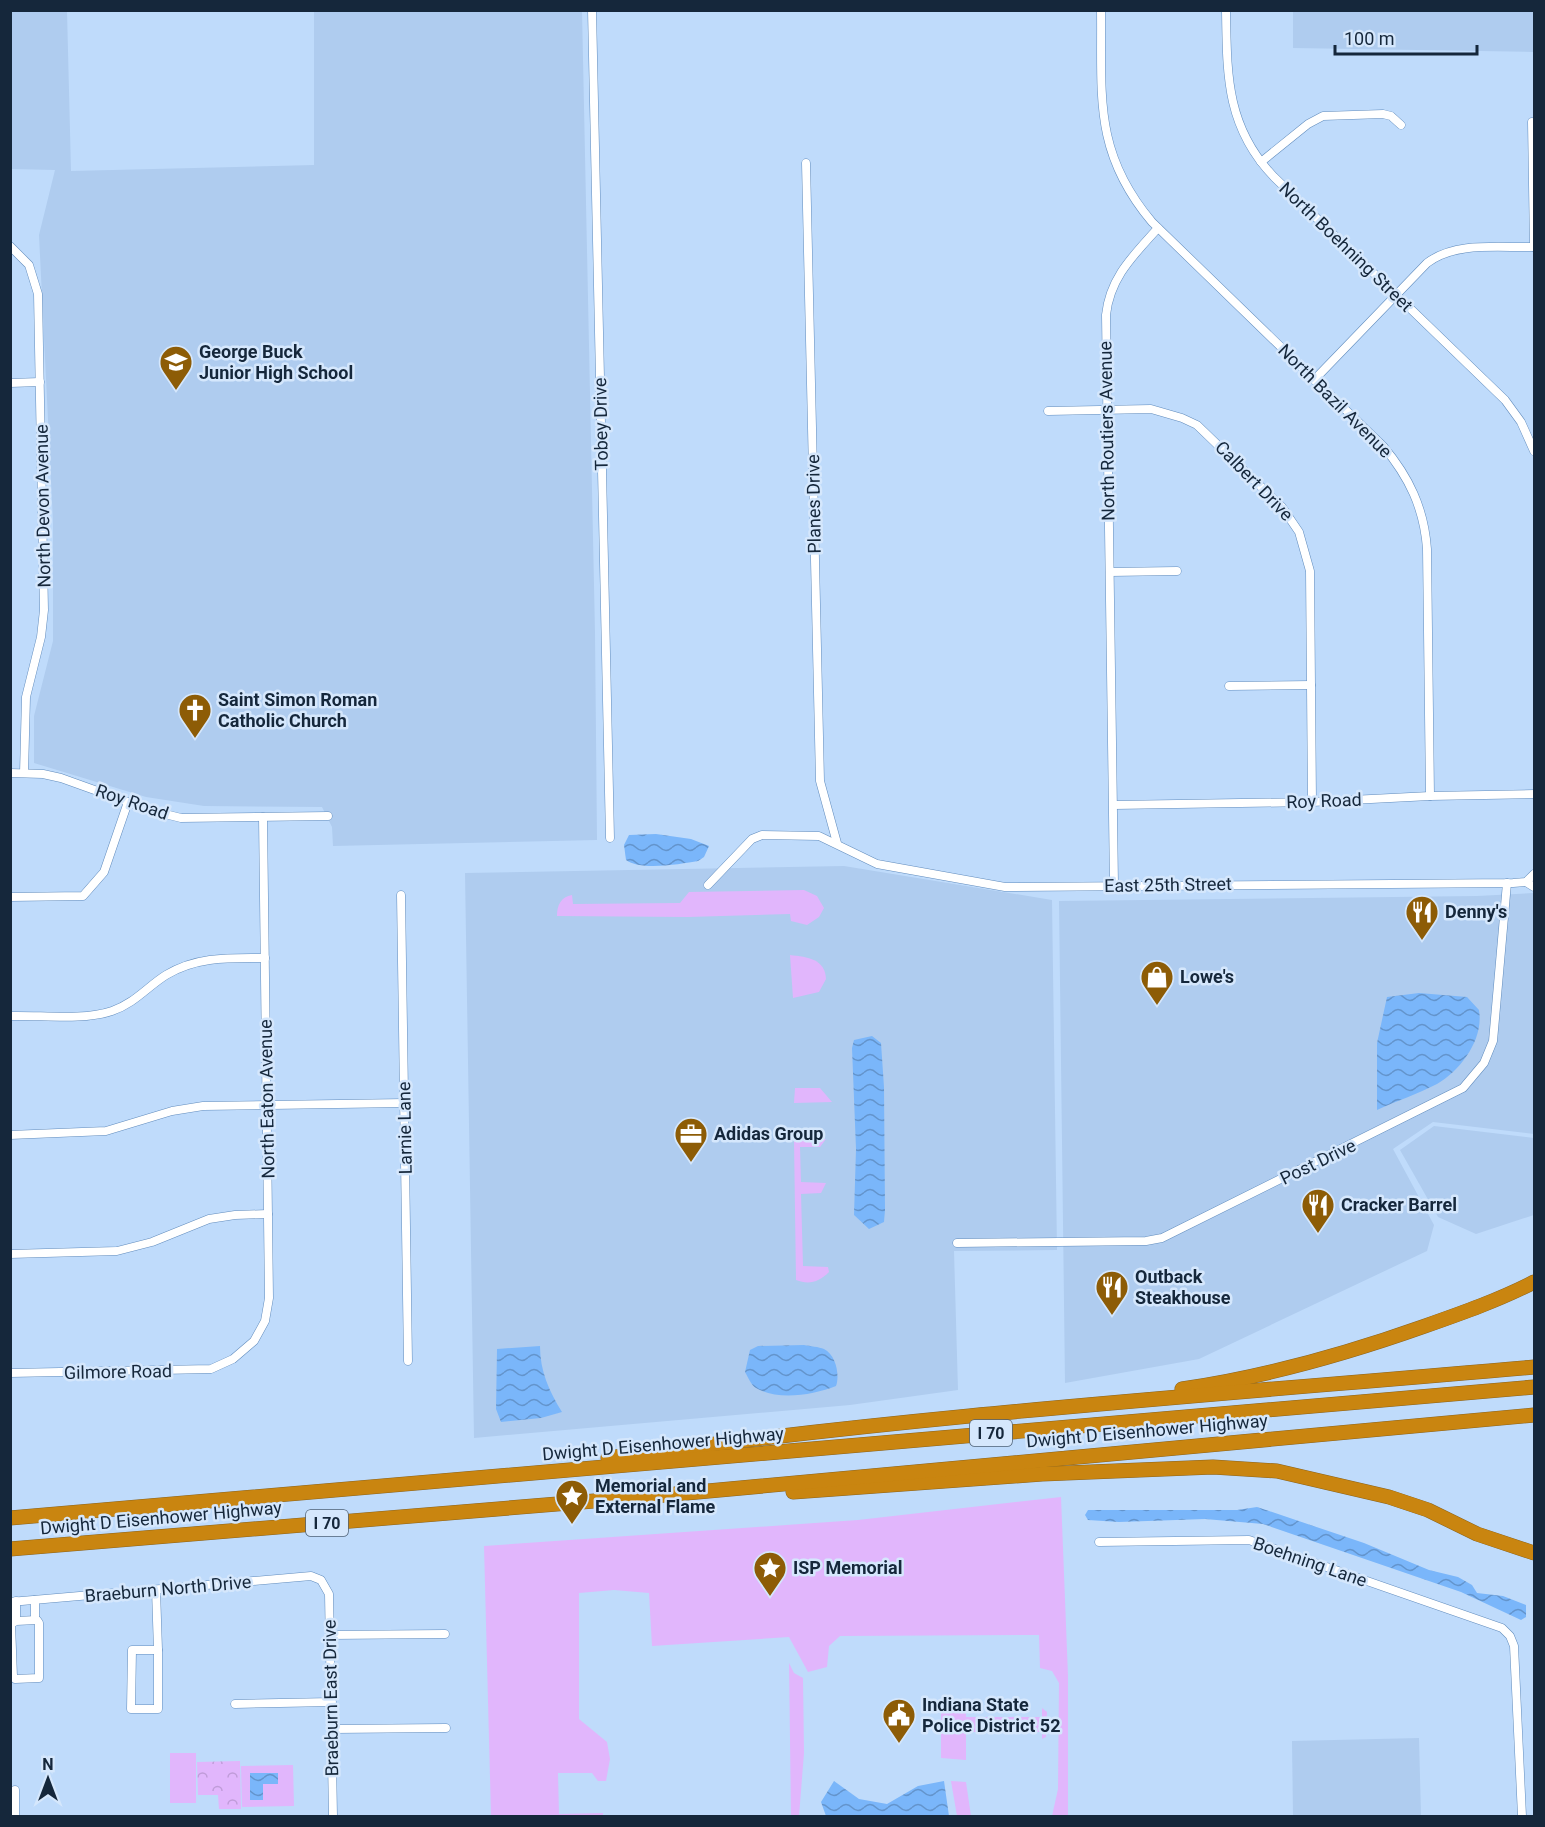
<svg xmlns="http://www.w3.org/2000/svg" width="1545" height="1827" viewBox="0 0 1545 1827" font-family="Roboto,sans-serif">
<style>
.built{fill:#afccef}
.green{fill:#e1b6fc}
.park{fill:url(#park-crowns)}
.water{fill:url(#water-waves)}
.lines{fill:none;stroke-linecap:round;stroke-linejoin:round}
.street-casing{stroke:#618cbd;stroke-width:9}
.highway-casing{stroke:#8a641f;stroke-width:15}
.street{stroke:#fff;stroke-width:8}
.highway{stroke:#c98510;stroke-width:14}
.labels{text-anchor:middle;stroke-width:5;stroke-linejoin:round;paint-order:stroke}
.shield{fill:#d5e7fc;stroke:#4f6175;stroke-width:1.5}
.shield-label{font-size:16px;font-weight:bold;fill:#15273b}
.street-label{font-size:18px;fill:#15273b;stroke:#d5e7fc}
.poi-label{font-size:18px;font-weight:bold;fill:#15273b;stroke:#d5e7fc;text-anchor:start}
</style>
<defs>
<pattern id="park-crowns" width="20" height="18" patternUnits="userSpaceOnUse" patternTransform="scale(1.5)"><rect width="20" height="18" fill="#e1b6fc"/><path d="M2 6a3 3 0 1 1 6 0M12 15a3 3 0 1 1 6 0" fill="none" stroke="#c09cd9"/></pattern>
<pattern id="water-waves" width="16" height="10" patternUnits="userSpaceOnUse" patternTransform="scale(1.5)"><rect width="16" height="10" fill="#7ab6fa"/><path d="M0 5q4-4 8 0t8 0" fill="none" stroke="#6394cc"/></pattern>
</defs>
<rect width="100%" height="100%" fill="#bfdbfb"/>
<g class="built">
<path d="M11 11H67L71 171 314 165V11H582L595 633 597 840 333 846 332 827 322 807 204 806 146 797 34 763V716L53 641V522L39 235 55 170 11 169Z"/>
<path d="M1293 11H1534V52L1293 48Z"/>
<path d="M844 866 1052 900 1057 1250 954 1251 958 1390 850 1405 474 1438 465 873Z"/>
<path d="M1534 893V1134L1433 1122 1393 1149 1434 1225 1427 1251 1199 1359 1065 1383 1059 901 1477 896Z"/>
<path d="M1434 1126 1534 1138V1215L1476 1234 1438 1217 1400 1150Z"/>
<path d="M1419 1738 1421 1816H1293L1292 1741Z"/>
</g>
<g class="green">
<path d="M804 890 817 896 824 908 819 917 807 925 791 921 790 914 688 917 557 916C557 905 561 897 572 895L573 904 680 903 689 892Z"/>
<path d="M790 955C808 957 825 959 826 979L819 992 793 998Z"/>
<path d="M795 1088H820L832 1102 794 1103Z"/>
<path d="M826 1139 820 1147H800L801 1182 826 1183 821 1193 801 1194 803 1266 828 1267 829 1272C819 1282 809 1285 796 1280L794 1140Z"/>
<path d="M1061 1497 1068 1676V1816H1052L1058 1789 1059 1683 1052 1671 1040 1668 1039 1635 840 1636 829 1646 827 1667 808 1672 789 1637 652 1646 649 1593 614 1590 579 1593V1719L607 1742 610 1759 606 1781H598L592 1773H558L559 1814 603 1813V1816H491L484 1546 858 1520Z"/>
<path d="M789 1663 794 1673 803 1678 804 1753 799 1816H791Z"/>
<path d="M962 1701 966 1705V1717H1042V1708L1047 1712 1046 1737 1042 1739V1732H966V1760L941 1758V1702Z"/>
<rect x="170" y="1753" width="26" height="50"/>
<path d="M293 1765 294 1806 242 1807 241 1766Z"/>
<path d="M951 1781 966 1782 971 1816H957Z"/>
</g>
<path class="park" d="M240 1761 241 1809H219L218 1795H198L197 1762Z"/>
<g class="water">
<path d="M656 834 691 839 709 846 704 857 698 861C681 864 640 871 626 860L624 845 629 835Z"/>
<path d="M1419 993 1467 997 1479 1010C1484 1039 1461 1070 1437 1084 1418 1094 1396 1101 1377 1110V1043L1387 997Z"/>
<path d="M872 1036 881 1043 884 1087 885 1210 884 1222 869 1229 854 1215 856 1149 852 1048 854 1040Z"/>
<path d="M804 1345C810 1346 819 1347 824 1349 836 1355 840 1375 836 1386 813 1395 778 1401 756 1388 751 1385 748 1377 745 1372L750 1350 758 1346Z"/>
<path d="M540 1346C540 1371 549 1391 562 1412L541 1418 501 1422 496 1409 497 1349Z"/>
<path d="M1257 1507 1364 1543 1429 1570 1458 1577 1472 1585 1477 1593 1503 1596 1526 1605V1617L1521 1620 1461 1592 1263 1524 1205 1519 1119 1522 1088 1520 1085 1515 1088 1510H1237Z"/>
<path d="M250 1773H278V1784H263V1800H250Z"/>
<path d="M834 1781 859 1799 887 1804 918 1786 944 1781 949 1816H826L821 1802Z"/>
</g>
<g class="lines">
<defs>
<g id="street">
<path d="M592 10 610 838"/>
<path d="M1101 10C1102 96 1093 152 1152 222L1383 446C1409 477 1424 508 1427 549L1430 796"/>
<path d="M1226 10C1227 75 1226 127 1274 177L1505 400 1521 422 1534 451"/>
<path d="M1532 122 1534 247"/>
<path d="M1261 162 1308 124 1323 116 1383 114 1391 116 1401 125"/>
<path d="M806 163 820 781 837 843"/>
<path d="M10 246 29 265 38 294 44 610 41 637 26 697 24 773"/>
<path d="M1314 380 1427 263C1456 241 1500 248 1534 247"/>
<path d="M10 383 40 382"/>
<path d="M1048 411 1151 409 1182 418 1197 425 1282 507 1299 532 1310 571 1312 802"/>
<path d="M1110 572 1177 571"/>
<path d="M1229 686 1311 685"/>
<path d="M10 773 43 774 61 778 153 811 181 818 328 816"/>
<path d="M1114 805 1312 802 1430 796 1534 794"/>
<path d="M1526 882 1534 887"/>
<path d="M708 885 752 839 762 835 819 836 877 864 1005 887 1513 883 1526 882 1534 874"/>
<path d="M1114 885 1106 315C1110 277 1134 255 1158 228"/>
<path d="M401 895 408 1361"/>
<path d="M10 897 83 896 104 872 128 802"/>
<path d="M10 1016C42 1015 82 1021 112 1011 135 1003 147 987 166 975 197 956 230 958 265 958"/>
<path d="M10 1135 106 1131 172 1111 203 1106 405 1103"/>
<path d="M957 1243 1146 1241 1162 1238 1463 1088 1484 1063 1493 1041 1507 883"/>
<path d="M10 1254 117 1251 152 1242 209 1219 235 1215 268 1214"/>
<path d="M10 1373 211 1369 233 1359 254 1341 265 1321 269 1298 263 817"/>
<path d="M1099 1542 1249 1540 1502 1628 1510 1636 1514 1646 1522 1816"/>
<path d="M156 1590 158 1650"/>
<path d="M35 1600V1620"/>
<path d="M16 1601V1621L11 1624 13 1677 15 1679 39 1678V1623L37 1620 16 1621"/>
<path d="M10 1602 311 1576 321 1580 329 1594 333 1816"/>
<path d="M330 1635 445 1634"/>
<path d="M132 1650H158V1709H131Z"/>
<path d="M235 1704 332 1702"/>
<path d="M333 1729 446 1728"/>
<path d="M15 1790V1816"/>
</g>
<g id="highway">
<path d="M1182 1389C1265 1377 1346 1354 1425 1326 1462 1313 1499 1300 1534 1282"/>
<path d="M608 1458C915 1415 1226 1394 1534 1367"/>
<path d="M793 1492 1042 1474 1213 1467 1277 1471 1389 1497 1428 1510 1477 1534 1534 1553"/>
<path d="M10 1518 1534 1387"/>
<path d="M10 1549 643 1497 1534 1415"/>
</g>
</defs>
<use href="#street" class="street-casing"/>
<use href="#highway" class="highway-casing"/>
<use href="#street" class="street"/>
<use href="#highway" class="highway"/>
</g>
<defs>
<symbol id="school-pin" viewBox="-11 -11 22 30"><path d="M0 17L-7.5 6A9.5 9.5 0 1 1 7.5 6Z" fill="#8d5c06" stroke="#d5e7fc"/><path d="M0-5L7-2L0 1L-7-2ZM-4 1L0 2.5L4 1V4Q0 6-4 4Z" fill="#fff"/></symbol>
<symbol id="church-pin" viewBox="-11 -11 22 30"><path d="M0 17L-7.5 6A9.5 9.5 0 1 1 7.5 6Z" fill="#8d5c06" stroke="#d5e7fc"/><path d="M-1.2-6h2.4v3.5h3.3v2.4h-3.3V6h-2.4V-.1h-3.3v-2.4h3.3Z" fill="#fff"/></symbol>
<symbol id="restaurant-pin" viewBox="-11 -11 22 30"><path d="M0 17L-7.5 6A9.5 9.5 0 1 1 7.5 6Z" fill="#8d5c06" stroke="#d5e7fc"/><path d="M-5-6h1v4h1v-4h1v4h1v-4h1v5L-1.5 .5V6h-2V.5L-5-1ZM5-6V6H3V1.5H1.5Q1.5-4 5-6Z" fill="#fff"/></symbol>
<symbol id="shop-pin" viewBox="-11 -11 22 30"><path d="M0 17L-7.5 6A9.5 9.5 0 1 1 7.5 6Z" fill="#8d5c06" stroke="#d5e7fc"/><path d="M-5-2.5h2.3a2.7 3.5 0 0 1 5.4 0H5L5.5 6h-11ZM-1.5-2.5h3a1.5 2.3 0 0 0-3 0Z" fill="#fff"/></symbol>
<symbol id="office-pin" viewBox="-11 -11 22 30"><path d="M0 17L-7.5 6A9.5 9.5 0 1 1 7.5 6Z" fill="#8d5c06" stroke="#d5e7fc"/><path d="M-6-3h4V-5.5h4V-3h4V5H-6ZM-1-4.5V-3h2v-1.5ZM-6 0V1H6V0Z" fill="#fff"/></symbol>
<symbol id="sight-pin" viewBox="-11 -11 22 30"><path d="M0 17L-7.5 6A9.5 9.5 0 1 1 7.5 6Z" fill="#8d5c06" stroke="#d5e7fc"/><path d="M0-6L1.8-2.2L6-1.7L2.9 1.2L3.7 5.4L0 3.3L-3.7 5.4L-2.9 1.2L-6-1.7L-1.8-2.2Z" fill="#fff"/></symbol>
<symbol id="civic-pin" viewBox="-11 -11 22 30"><path d="M0 17L-7.5 6A9.5 9.5 0 1 1 7.5 6Z" fill="#8d5c06" stroke="#d5e7fc"/><path d="M-.6-6.5H3V-4.5H.6V-3L4-1V1h2V6H-6V1h2V-1L-.6-3ZM-1.2 2.5V6h2.4V2.5Z" fill="#fff"/></symbol>
</defs>
<g fill-rule="evenodd">
<use href="#school-pin" x="157" y="343" width="38" height="52"/>
<use href="#church-pin" x="176" y="691" width="38" height="52"/>
<use href="#restaurant-pin" x="1403" y="893" width="38" height="52"/>
<use href="#shop-pin" x="1138" y="958" width="38" height="52"/>
<use href="#office-pin" x="672" y="1115" width="38" height="52"/>
<use href="#restaurant-pin" x="1299" y="1186" width="38" height="52"/>
<use href="#restaurant-pin" x="1093" y="1268" width="38" height="52"/>
<use href="#sight-pin" x="553" y="1477" width="38" height="52"/>
<use href="#sight-pin" x="751" y="1549" width="38" height="52"/>
<use href="#civic-pin" x="880" y="1696" width="38" height="52"/>
</g>
<g class="labels">
<g class="shield">
<rect x="970" y="1420" width="42" height="26" rx="4.5"/>
<rect x="306" y="1510" width="42" height="26" rx="4.5"/>
</g>
<g class="shield-label">
<text x="991" y="1439">I 70</text>
<text x="327" y="1529">I 70</text>
</g>
<g class="street-label">
<text transform="translate(1346 247) rotate(44)" y="6">North Boehning Street</text>
<text transform="translate(1335 401) rotate(45)" y="6">North Bazil Avenue</text>
<text transform="translate(601 424) rotate(-91)" y="6">Tobey Drive</text>
<text transform="translate(1107 431) rotate(-91)" y="6">North Routiers Avenue</text>
<text transform="translate(1254 481) rotate(46)" y="6">Calbert Drive</text>
<text transform="translate(814 504) rotate(-91)" y="6">Planes Drive</text>
<text transform="translate(43 506) rotate(-91)" y="6">North Devon Avenue</text>
<text transform="translate(1324 801) rotate(-2)" y="6">Roy Road</text>
<text transform="translate(132 802) rotate(19)" y="6">Roy Road</text>
<text transform="translate(1168 885) rotate(-1)" y="6">East 25th Street</text>
<text transform="translate(267 1099) rotate(-91)" y="6">North Eaton Avenue</text>
<text transform="translate(405 1128) rotate(-91)" y="6">Larnie Lane</text>
<text transform="translate(1318 1162) rotate(-26)" y="6">Post Drive</text>
<text transform="translate(118 1372) rotate(-1)" y="6">Gilmore Road</text>
<text transform="translate(1147 1431) rotate(-5)" y="6">Dwight D Eisenhower Highway</text>
<text transform="translate(663 1444) rotate(-5)" y="6">Dwight D Eisenhower Highway</text>
<text transform="translate(161 1518) rotate(-5)" y="6">Dwight D Eisenhower Highway</text>
<text transform="translate(1310 1562) rotate(19)" y="6">Boehning Lane</text>
<text transform="translate(168 1589) rotate(-5)" y="6">Braeburn North Drive</text>
<text transform="translate(331 1698) rotate(-91)" y="6">Braeburn East Drive</text>
</g>
<g class="poi-label">
<text x="199" y="358">George Buck<tspan x="199" dy="21">Junior High School</tspan></text>
<text x="218" y="706">Saint Simon Roman<tspan x="218" dy="21">Catholic Church</tspan></text>
<text x="1445" y="918">Denny's</text>
<text x="1180" y="983">Lowe's</text>
<text x="714" y="1140">Adidas Group</text>
<text x="1341" y="1211">Cracker Barrel</text>
<text x="1135" y="1283">Outback<tspan x="1135" dy="21">Steakhouse</tspan></text>
<text x="595" y="1492">Memorial and<tspan x="595" dy="21">External Flame</tspan></text>
<text x="793" y="1574">ISP Memorial</text>
<text x="922" y="1711">Indiana State<tspan x="922" dy="21">Police District 52</tspan></text>
</g>
</g>
<rect width="1545" height="1827" fill="none" stroke="#15273b" stroke-width="24"/>
<g transform="translate(48 1779)" stroke="#d5e7fc" stroke-width="4.5" paint-order="stroke">
<path d="M0-4.5L10 22L0 15L-10 22Z" fill="#15273b"/>
<text y="-9" font-size="16" font-weight="bold" text-anchor="middle" fill="#15273b">N</text>
</g>
<path d="M1335 45v9h142v-9" fill="none" stroke="#15273b" stroke-width="3"/>
<text x="1344" y="45" font-size="18" fill="#15273b" stroke="#d5e7fc" stroke-width="4.5" paint-order="stroke">100 m</text>
</svg>
